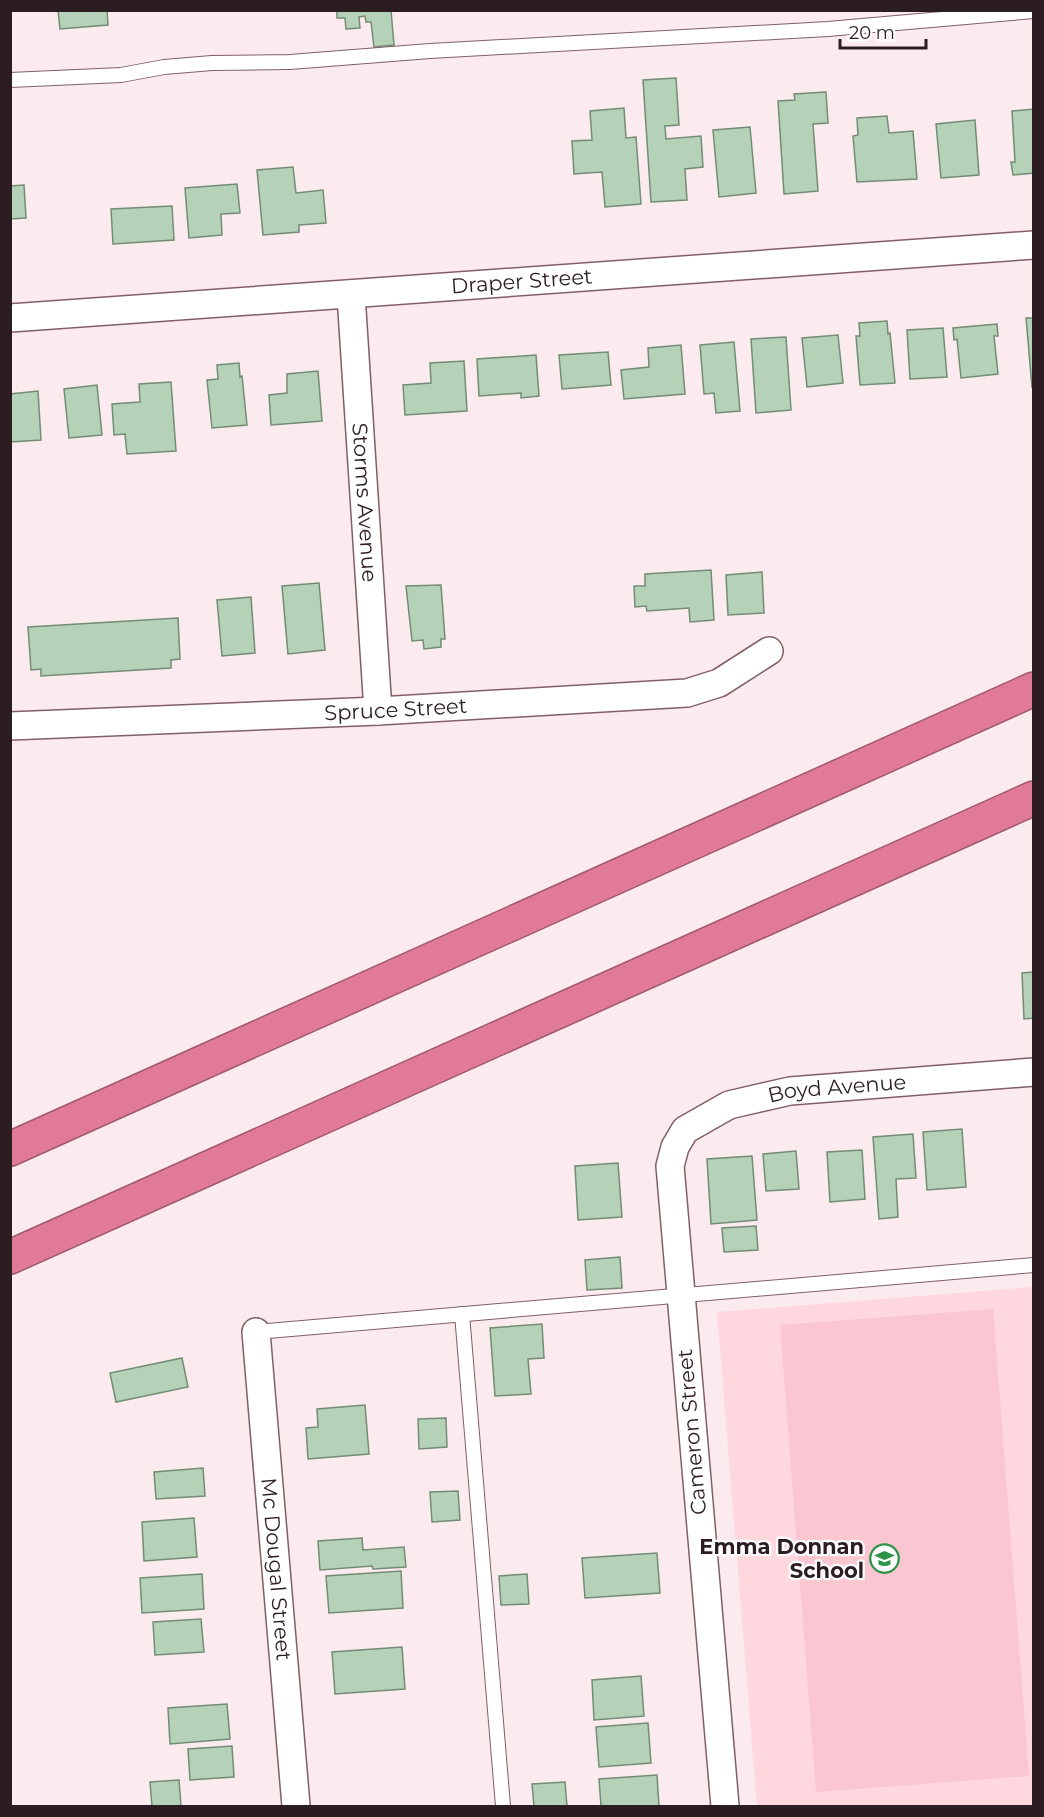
<svg xmlns="http://www.w3.org/2000/svg" width="1044" height="1817" viewBox="0 0 1044 1817" font-family="Montserrat,sans-serif">
<style>
.built{fill:#fed7df}
.grass{fill:#fac6d2}
.building{fill:#b5d2b9;stroke:#728c75;stroke-width:1.5}
.lines{fill:none;stroke-linecap:round;stroke-linejoin:round}
.lane-casing{stroke:#815f67;stroke-width:16}
.street-casing{stroke:#815f67;stroke-width:30}
.highway-casing{stroke:#a1596e;stroke-width:36}
.lane{stroke:#fff;stroke-width:14}
.street{stroke:#fff;stroke-width:27}
.highway{stroke:#e17a97;stroke-width:33}
.labels{text-anchor:middle;stroke-width:4.5;stroke-linejoin:round;paint-order:stroke}
.street-label{font-size:21px;fill:#2b1d21;stroke:#fdfdfd}
.poi-label{font-size:21px;font-weight:bold;fill:#2b1d21;stroke:#fdfdfd;text-anchor:end}
</style>
<rect width="100%" height="100%" fill="#fbebee"/>
<path class="built" d="M1033 1287V1806H757L717 1312Z"/>
<path class="grass" d="M993 1309 1029 1776 816 1792 780 1325Z"/>
<g class="building">
<path d="M58 10H107L108 25 60 29Z"/>
<path d="M337 10H391L394 45 374 47 371 22H366L365 16 359 17 360 28 346 29 345 18H337Z"/>
<path d="M676 78 679 125 665 126 666 139 701 136 703 167 685 169 687 200 651 202 643 80Z"/>
<path d="M826 92 828 123 813 124 818 191 784 194 778 101 795 100 794 94Z"/>
<path d="M624 108 626 138 636 137 641 204 605 207 602 172 574 174 572 141 592 140 590 111Z"/>
<path d="M1034 109V173L1013 175 1011 162H1015L1012 111Z"/>
<path d="M887 116 889 133 913 131 917 179 857 182 853 136 858 135 857 118Z"/>
<path d="M975 120 979 175 941 178 936 124Z"/>
<path d="M750 127 756 193 719 197 713 130Z"/>
<path d="M293 167 296 193 323 190 326 223 299 225V232L263 235 257 170Z"/>
<path d="M237 184 240 213 221 214 222 235 189 238 185 188Z"/>
<path d="M24 185 26 218 10 219V186Z"/>
<path d="M172 206 174 240 113 244 111 209Z"/>
<path d="M1026 318H1034V386L1032 387Z"/>
<path d="M887 321 888 334 890 333 895 383 860 385 856 336H860L859 323Z"/>
<path d="M997 324 998 336H994L998 374 961 378 957 339 954 340 953 328Z"/>
<path d="M943 328 947 377 910 379 907 330Z"/>
<path d="M838 335 843 383 807 387 802 338Z"/>
<path d="M786 337 791 410 756 413 751 339Z"/>
<path d="M734 342 740 411 716 413 714 393 704 394 700 345Z"/>
<path d="M681 345 685 394 624 399 621 370 649 367 648 348Z"/>
<path d="M608 352 611 385 562 389 559 355Z"/>
<path d="M536 355 539 396 521 398V393L479 396 477 359Z"/>
<path d="M464 361 467 411 405 415 403 385 431 383 430 363Z"/>
<path d="M239 363 240 377 242 376 247 425 212 428 207 380 218 379 217 365Z"/>
<path d="M318 371 322 421 271 425 269 395 287 393V374Z"/>
<path d="M171 382 176 451 127 454 125 434 114 435 112 404 140 402 139 384Z"/>
<path d="M97 385 102 435 69 438 64 389Z"/>
<path d="M38 391 41 440 10 442V394Z"/>
<path d="M711 570 714 620 690 622 689 608 647 611 646 606 635 607 634 586H645V574Z"/>
<path d="M762 572 764 613 728 615 726 575Z"/>
<path d="M319 583 325 650 288 654 282 586Z"/>
<path d="M441 585 445 639H441V647L424 649 423 640 412 641 406 586Z"/>
<path d="M251 597 255 653 222 656 217 600Z"/>
<path d="M178 618 180 659 171 660V668L41 676V669L31 670 28 627Z"/>
<path d="M1034 972V1018L1024 1019 1022 973Z"/>
<path d="M962 1129 966 1187 927 1190 923 1132Z"/>
<path d="M913 1134 916 1178 896 1179 898 1217 879 1219 873 1137Z"/>
<path d="M862 1150 865 1199 830 1202 827 1152Z"/>
<path d="M796 1151 799 1189 766 1191 763 1154Z"/>
<path d="M752 1156 757 1220 711 1224 707 1159Z"/>
<path d="M618 1163 622 1217 578 1220 575 1166Z"/>
<path d="M756 1226 758 1250 724 1252 722 1228Z"/>
<path d="M620 1257 622 1288 587 1290 585 1260Z"/>
<path d="M542 1324 544 1358 528 1359 531 1394 495 1396 490 1328Z"/>
<path d="M182 1358 188 1387 116 1402 110 1373Z"/>
<path d="M365 1405 369 1454 308 1459 306 1428 318 1427 317 1409Z"/>
<path d="M446 1418 447 1447 419 1449 418 1419Z"/>
<path d="M203 1468 205 1496 156 1499 154 1472Z"/>
<path d="M458 1491 460 1520 432 1522 430 1492Z"/>
<path d="M194 1518 197 1557 144 1561 142 1522Z"/>
<path d="M362 1538 363 1550 404 1547 406 1567 373 1569 372 1566 320 1570 318 1541Z"/>
<path d="M657 1553 660 1593 585 1598 582 1558Z"/>
<path d="M401 1571 403 1608 329 1613 326 1576Z"/>
<path d="M202 1574 204 1609 142 1613 140 1578Z"/>
<path d="M527 1574 529 1604 501 1605 499 1576Z"/>
<path d="M201 1619 204 1652 155 1655 153 1622Z"/>
<path d="M402 1647 405 1689 335 1694 332 1652Z"/>
<path d="M641 1676 644 1716 594 1720 592 1680Z"/>
<path d="M227 1704 230 1739 170 1744 168 1708Z"/>
<path d="M648 1723 651 1763 599 1767 596 1727Z"/>
<path d="M232 1746 234 1777 190 1780 188 1749Z"/>
<path d="M657 1775 659 1806H601L599 1779Z"/>
<path d="M179 1780 181 1806H152L150 1782Z"/>
<path d="M565 1782 567 1806H534L532 1784Z"/>
</g>
<g class="lines">
<defs>
<g id="lane">
<path d="M10 80 121 75 164 67 212 63 290 62 430 51 828 29 1034 11"/>
<path d="M462 1314 503 1806"/>
<path d="M256 1332 1034 1265"/>
</g>
<g id="street">
<path id="s1" d="M351 295 378 711"/>
<path id="s2" d="M10 318 1034 245"/>
<path id="s3" d="M10 726 378 711 687 693 719 683 769 651"/>
<path id="s4" d="M256 1332 296 1806"/>
<path id="s5" d="M725 1806 670 1166 675 1147 685 1130 729 1105 790 1091 1034 1072"/>
</g>
<g id="highway">
<path d="M10 1149 1034 689"/>
<path d="M10 1257 1034 798"/>
</g>
</defs>
<use href="#lane" class="lane-casing"/>
<use href="#street" class="street-casing"/>
<use href="#highway" class="highway-casing"/>
<use href="#lane" class="lane"/>
<use href="#street" class="street"/>
<use href="#highway" class="highway"/>
</g>
<defs>
<symbol id="school-ring" viewBox="-11 -11 22 22"><circle r="9.5" fill="#fdfdfd" stroke="#2d9349" stroke-width="1.5"/><path d="M0-5L7-2L0 1L-7-2ZM-4 1L0 2.5L4 1V4Q0 6-4 4Z" fill="#2d9349"/></symbol>
</defs>
<g fill-rule="evenodd">
<use href="#school-ring" x="868" y="1542" width="33" height="33"/>
</g>
<g class="labels">
<g class="street-label">
<text dy="7" stroke="none"><textPath href="#s2" startOffset="513">Draper Street</textPath></text>
<text dy="7" stroke="none"><textPath href="#s1" startOffset="208">Storms Avenue</textPath></text>
<text dy="7" stroke="none"><textPath href="#s3" startOffset="386">Spruce Street</textPath></text>
<text dy="7" stroke="none"><textPath href="#s5" startOffset="842">Boyd Avenue</textPath></text>
<text transform="translate(692 1432) rotate(-95)" y="7">Cameron Street</text>
<text dy="7" stroke="none"><textPath href="#s4" startOffset="238">Mc Dougal Street</textPath></text>
</g>
<g class="poi-label">
<text x="864" y="1554">Emma Donnan<tspan x="864" dy="24">School</tspan></text>
</g>
</g>
<rect width="1044" height="1817" fill="none" stroke="#2b1d21" stroke-width="24"/>
<path d="M840 39v9h86v-9" fill="none" stroke="#2b1d21" stroke-width="3"/>
<text x="849" y="39" font-size="18" fill="#2b1d21" stroke="#fdfdfd" stroke-width="4.5" paint-order="stroke">20 m</text>
</svg>
